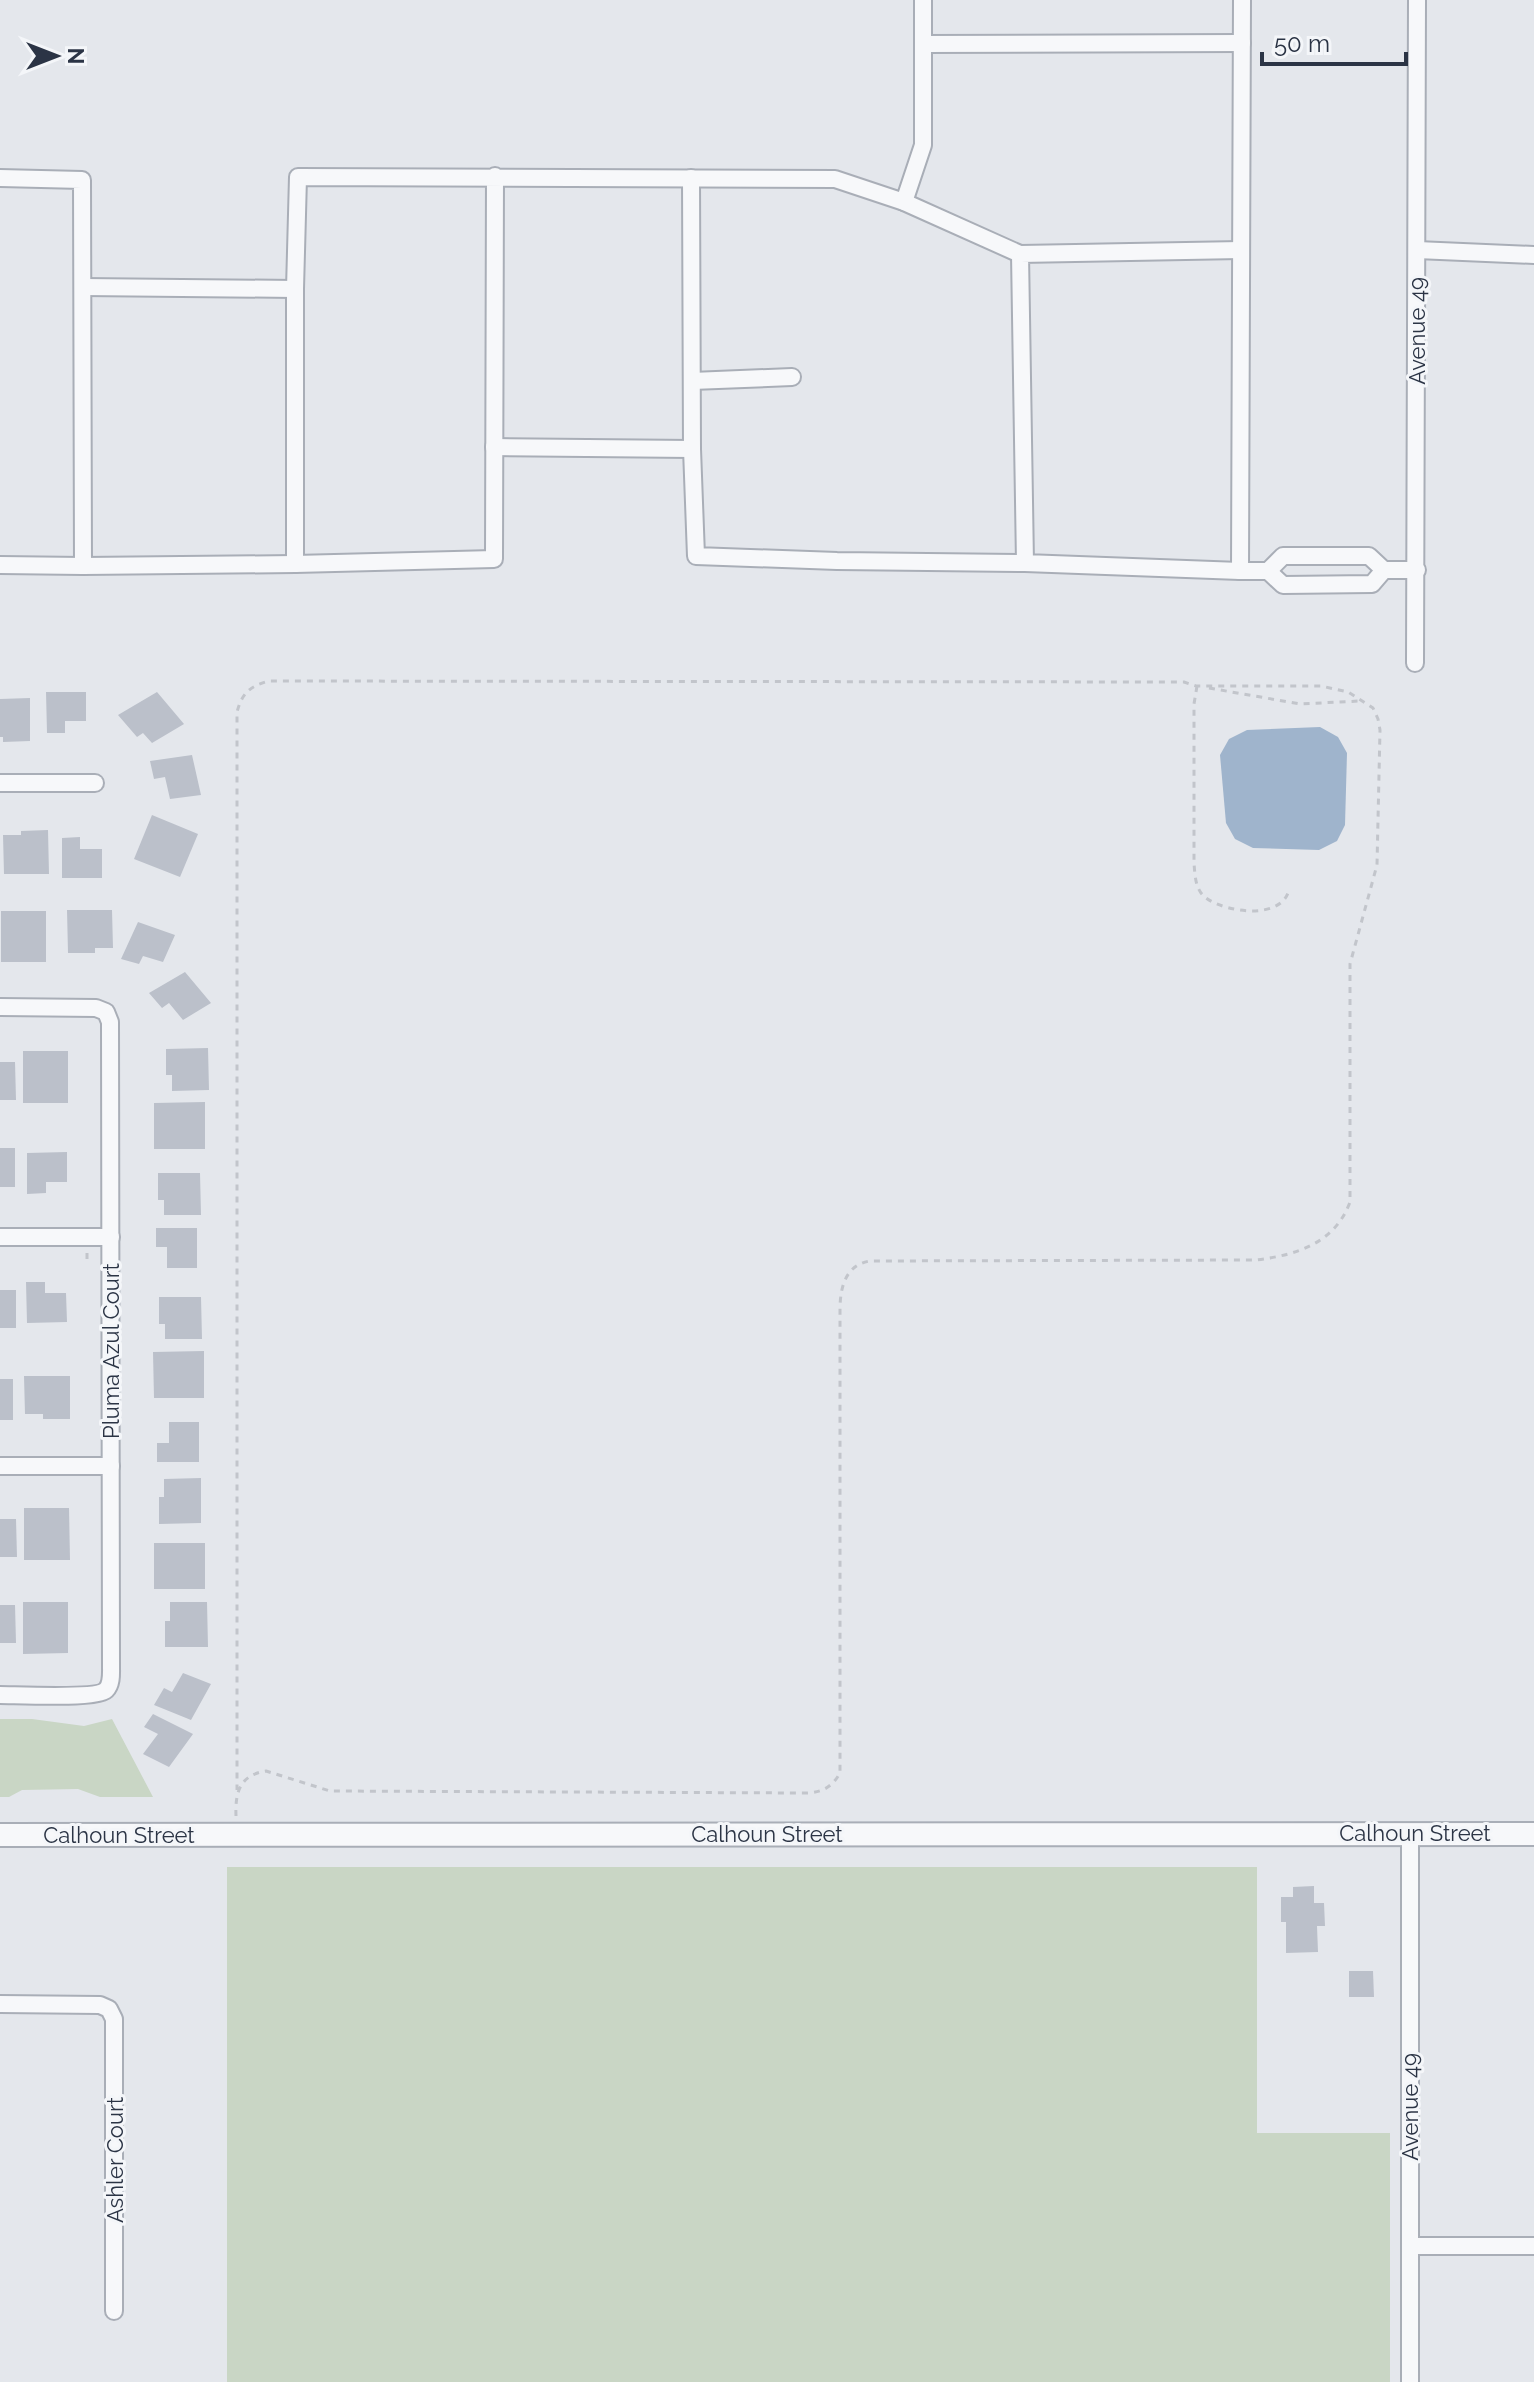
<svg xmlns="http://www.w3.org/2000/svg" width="1534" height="2382" viewBox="0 0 1534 2382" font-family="Raleway,sans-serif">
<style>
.green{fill:#c9d6c5}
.water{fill:#9fb4cc}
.building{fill:#bbc0ca}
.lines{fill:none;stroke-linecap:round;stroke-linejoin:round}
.minor-casing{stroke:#a9aeb7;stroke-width:20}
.tertiary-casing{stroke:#a9aeb7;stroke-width:26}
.path{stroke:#c2c5cb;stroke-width:3;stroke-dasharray:6 6;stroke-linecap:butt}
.minor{stroke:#f7f8fa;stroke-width:16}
.tertiary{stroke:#f7f8fa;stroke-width:22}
.labels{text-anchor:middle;stroke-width:6;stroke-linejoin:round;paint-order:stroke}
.street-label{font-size:22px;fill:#2b3445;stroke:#f4f6f9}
</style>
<rect width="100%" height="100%" fill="#e4e7ec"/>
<g class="green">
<path d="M0 1719H32L84 1726 112 1719 153 1797H100L78 1789 22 1790 9 1797H0Z"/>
<path d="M227 1867H1257V2133H1390V2382H227Z"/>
</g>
<path class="water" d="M1320 727 1338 737 1347 753 1345 825 1337 841 1319 850 1253 848 1235 839 1226 823 1220 755 1229 739 1247 730Z"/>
<g class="building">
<path d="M46 692H86V721H65V733H47Z"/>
<path d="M157 692 184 724 152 743 143 733 137 737 118 715Z"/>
<path d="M30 698V741L3 742V737H0V699Z"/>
<path d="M192 755 201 795 170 799 165 777 154 779 150 761Z"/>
<path d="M152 815 198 834 180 877 134 859Z"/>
<path d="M48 830 49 874H4L3 835H21V831Z"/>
<path d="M80 837V849H102V878H62V838Z"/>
<path d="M67 910H112L113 948H95V953H68Z"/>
<rect x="1" y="911" width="45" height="51"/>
<path d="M138 922 175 935 163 962 143 956 139 964 121 959Z"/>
<path d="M185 972 211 1003 183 1020 169 1003 162 1008 149 993Z"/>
<path d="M208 1048 209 1090 172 1091V1075H166V1049Z"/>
<rect x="23" y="1051" width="45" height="52"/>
<path d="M0 1062H15L16 1100H0Z"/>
<path d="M205 1102V1149H154V1103Z"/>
<rect x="0" y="1148" width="15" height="39"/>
<path d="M67 1152V1182H46V1193L27 1194V1153Z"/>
<path d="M158 1173H200L201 1215H164V1200H158Z"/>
<path d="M156 1228H197V1268H167V1247H156Z"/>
<path d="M26 1282H45V1293H66L67 1322 27 1323Z"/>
<rect x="0" y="1290" width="16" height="38"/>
<path d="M159 1297H201L202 1339H165V1324H159Z"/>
<path d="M204 1351V1398H154L153 1352Z"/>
<path d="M24 1376H70V1419H43V1414H25Z"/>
<rect x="0" y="1379" width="13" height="41"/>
<path d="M169 1422H199V1462H157V1443H169Z"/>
<path d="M201 1478V1523L159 1524V1497H164V1479Z"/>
<path d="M24 1508H69L70 1560H24Z"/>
<path d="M0 1519H16L17 1557H0Z"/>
<rect x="154" y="1543" width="51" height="46"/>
<path d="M23 1602H68V1653L23 1654Z"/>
<path d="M170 1602H207L208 1647H165V1621H170Z"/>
<path d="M0 1605H15L16 1643H0Z"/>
<path d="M183 1673 211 1684 191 1720 154 1705 164 1688 172 1692Z"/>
<path d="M153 1714 193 1734 169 1767 143 1754 158 1734 144 1727Z"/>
<path d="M1314 1886V1903H1324L1325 1926H1317L1318 1952 1286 1953V1922H1281V1897H1293V1887Z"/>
<path d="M1349 1971H1373L1374 1997H1349Z"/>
</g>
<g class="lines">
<defs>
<g id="minor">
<path d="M923 0V44L1242 43"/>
<path d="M1242 0 1240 571H1268L1283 556H1369L1384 570H1417"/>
<path d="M495 176 494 559 295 564V289L298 177 835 179 904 202 1020 254"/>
<path d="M0 178 82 180 83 566 295 564"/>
<path d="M904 202 923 145V44"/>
<path d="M1417 250 1534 255"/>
<path d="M83 287 295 289"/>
<path d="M692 381 792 377"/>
<path d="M494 447 692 449 691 178"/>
<path d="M692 449 696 556 837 561 1025 563"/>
<path d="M0 565 83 566"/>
<path d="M1240 571 1025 563 1020 254 1241 250"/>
<path d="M1268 571 1283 585 1372 584 1384 570"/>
<path d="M1415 663 1417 0"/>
<path d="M0 783H95"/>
<path d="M0 1007 96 1008 106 1012 110 1022 111 1666C111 1673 112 1684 106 1690 97 1699 17 1695 0 1695"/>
<path d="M0 1237H111"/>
<path d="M0 1466H111"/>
<path d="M1410 1833V2382"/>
<path d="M0 2004 100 2005 109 2009 114 2019V2311"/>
<path d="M1410 2246H1534"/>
</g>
<path id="tertiary" d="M0 1835 1534 1834"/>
</defs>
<use href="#minor" class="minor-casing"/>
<use href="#tertiary" class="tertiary-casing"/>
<g class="path">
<path d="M1197 686 1194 704V863C1195 875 1195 890 1206 898 1225 912 1281 921 1289 890"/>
<path d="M1209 688 1300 704 1359 701"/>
<path d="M87 1253V1262"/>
<path d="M236 1816C235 1792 240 1775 266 1771L330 1791 807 1793C823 1792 832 1787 840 1773V1310C840 1288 845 1265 870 1261L1256 1260C1297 1255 1335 1243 1350 1202V964L1377 865 1380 730 1378 719 1373 708 1348 692 1321 686H1196L1184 682 269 681C250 686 242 693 237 712V1790"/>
</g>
<use href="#minor" class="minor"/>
<use href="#tertiary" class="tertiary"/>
</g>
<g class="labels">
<g class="street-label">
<text transform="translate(1417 331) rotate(-90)" y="8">Avenue 49</text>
<text transform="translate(111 1351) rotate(-90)" y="8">Pluma Azul Court</text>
<text x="1415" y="1841">Calhoun Street</text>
<text x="767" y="1842">Calhoun Street</text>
<text x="119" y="1843">Calhoun Street</text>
<text transform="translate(1410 2107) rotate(-90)" y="8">Avenue 49</text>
<text transform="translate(115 2160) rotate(-90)" y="8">Ashler Court</text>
</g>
</g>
<g transform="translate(56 56) rotate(90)" stroke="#f4f6f9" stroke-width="6" paint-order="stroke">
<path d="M0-6L14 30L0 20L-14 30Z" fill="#2b3445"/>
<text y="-12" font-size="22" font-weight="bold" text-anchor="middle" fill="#2b3445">N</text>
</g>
<path d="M1262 52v12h144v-12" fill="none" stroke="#2b3445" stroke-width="4"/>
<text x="1274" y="52" font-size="24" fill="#2b3445" stroke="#f4f6f9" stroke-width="6" paint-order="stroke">50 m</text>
</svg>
